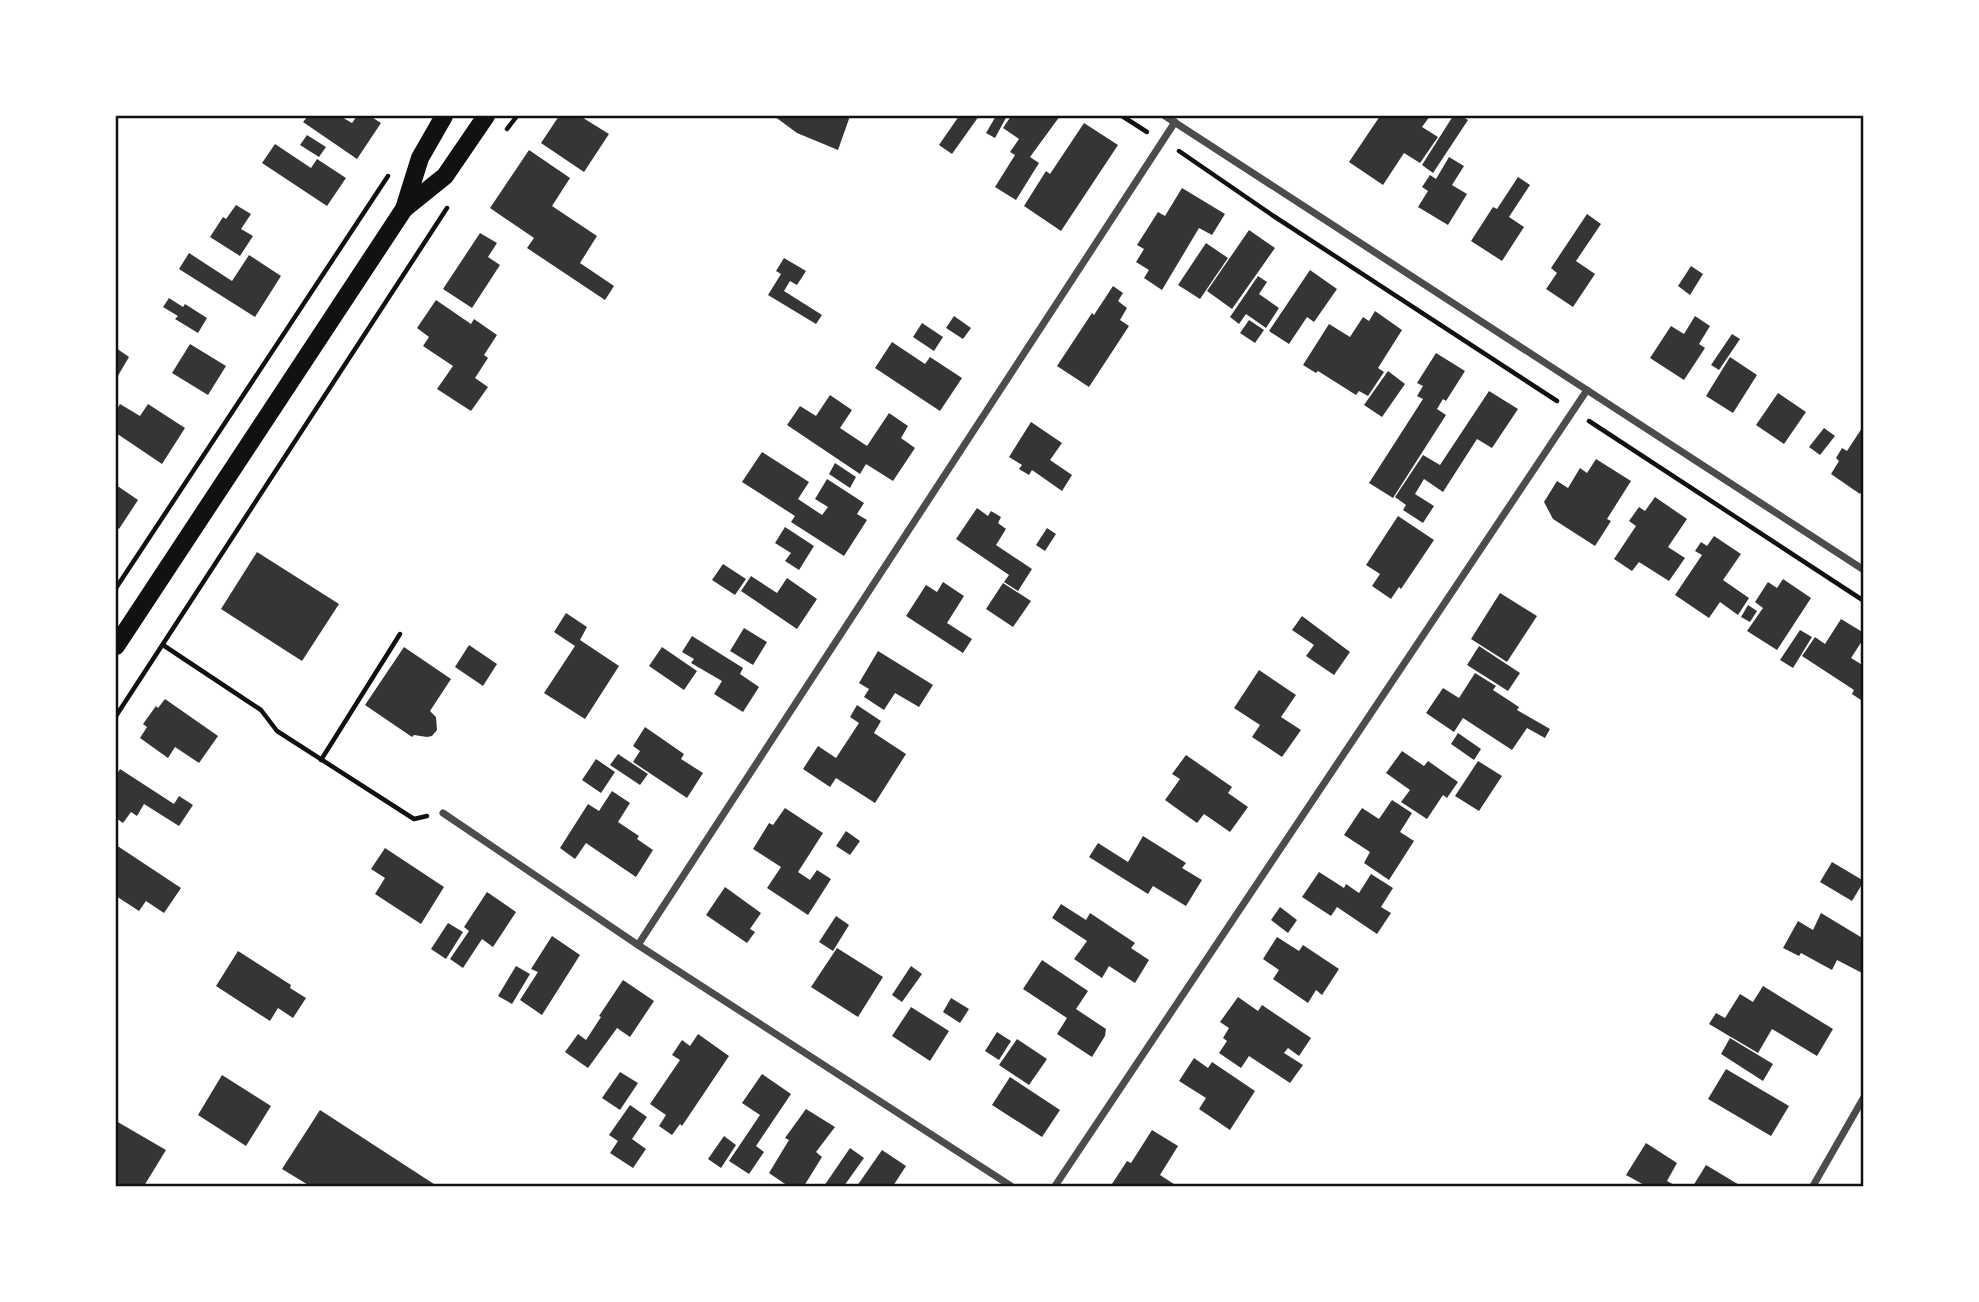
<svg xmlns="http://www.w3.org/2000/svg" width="1979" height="1302" viewBox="0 0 1979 1302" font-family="Overpass,sans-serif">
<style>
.building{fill:#353535}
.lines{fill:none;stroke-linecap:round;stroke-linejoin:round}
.path{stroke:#111;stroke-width:4.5}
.minor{stroke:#4c4c4c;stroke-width:7}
.primary{stroke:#111;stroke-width:18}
.neatline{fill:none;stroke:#111;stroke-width:2.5}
</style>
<rect width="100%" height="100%" fill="#fff"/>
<g class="building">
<path d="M308 116H340L352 123 357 116H370L381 123 357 159 303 122Z"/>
<path d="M559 116H580L609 134 584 172 541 143Z"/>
<path d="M774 116H850L838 150 797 133Z"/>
<path d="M959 116H979L952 154 939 145Z"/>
<path d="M996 116H1007L995 138 986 133Z"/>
<path d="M1011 116 1017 118 1019 116H1060L1030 157 1039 163 1016 200 995 187 1015 155 1010 152 1019 139 1003 128Z"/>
<path d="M1380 116H1430L1422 127 1438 137 1420 163 1404 153 1383 185 1349 162Z"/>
<path d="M1453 116H1462L1468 120 1433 173 1422 165Z"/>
<path d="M1084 123 1118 145 1061 231 1024 206 1046 171 1050 174Z"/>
<path d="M307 135 326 147 319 157 300 145Z"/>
<path d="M275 144 311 168 317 159 346 178 327 206 262 163Z"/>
<path d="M529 150 570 178 552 206 597 236 580 263 614 286 605 300 527 248 534 238 490 208Z"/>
<path d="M1449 157 1464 166 1452 185 1467 194 1448 225 1418 207 1428 191 1422 187 1430 175 1436 179Z"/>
<path d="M1518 177 1530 185 1509 217 1524 227 1502 261 1471 241 1493 207 1497 209Z"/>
<path d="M1182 188 1225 214 1212 235 1199 228 1162 290 1144 278 1149 270 1136 262 1144 249 1137 245 1158 212 1165 216Z"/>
<path d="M236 205 251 214 241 229 253 236 240 256 210 237 223 217 226 219Z"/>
<path d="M1587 214 1601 224 1576 261 1595 274 1573 307 1546 289 1557 273 1551 268Z"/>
<path d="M1249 230 1275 248 1232 309 1207 291Z"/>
<path d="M480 233 497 243 488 257 500 265 472 308 443 289Z"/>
<path d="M1206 243 1228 258 1200 299 1178 285Z"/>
<path d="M189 253 232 281 249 255 281 276 255 317 179 269Z"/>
<path d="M784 258 806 271 797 285 790 281 784 291 822 315 816 324 768 295 781 274 776 271Z"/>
<path d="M1691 266 1703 274 1690 295 1678 286Z"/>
<path d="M1310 270 1337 289 1314 322 1307 317 1289 344 1269 331Z"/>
<path d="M1258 276 1267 282 1259 294 1279 308 1266 328 1246 314 1239 324 1230 317Z"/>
<path d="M1113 286 1123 293 1118 301 1127 308 1120 320 1129 326 1089 387 1057 366 1092 313 1094 315Z"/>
<path d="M169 298 183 307 185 304 207 318 198 333 175 319 178 316 163 307Z"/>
<path d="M436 300 471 324 474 319 497 335 484 355 488 358 475 378 488 387 471 411 437 389 453 366 423 346 429 337 417 328Z"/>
<path d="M1375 311 1402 330 1378 368 1384 372 1368 396 1359 391 1356 395 1318 371 1316 373 1303 365 1329 324 1350 337 1363 317 1369 321Z"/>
<path d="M954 316 971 328 963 339 946 328Z"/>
<path d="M1695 316 1710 326 1699 344 1705 348 1684 380 1650 358 1671 326 1684 334Z"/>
<path d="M1249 320 1264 330 1255 343 1240 333Z"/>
<path d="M922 323 943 337 934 351 913 337Z"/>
<path d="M1732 334 1740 339 1719 370 1711 365Z"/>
<path d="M892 342 925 364 930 357 962 378 940 411 875 368Z"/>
<path d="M190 344 226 366 208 395 172 373Z"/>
<path d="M116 348 129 357 116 379Z"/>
<path d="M1436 353 1465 371 1446 401 1443 399 1437 409 1446 415 1393 498 1369 483 1423 399 1417 396 1423 386 1417 383Z"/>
<path d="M1730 357 1757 375 1733 413 1706 396Z"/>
<path d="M1388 371 1405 384 1382 417 1364 405Z"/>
<path d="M1489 391 1518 409 1492 448 1477 439 1443 492 1424 479 1415 494 1434 506 1423 523 1403 510 1406 505 1395 497 1423 455 1440 465Z"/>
<path d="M1778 393 1806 412 1784 444 1756 425Z"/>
<path d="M830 395 852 410 840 428 867 446 889 413 908 426 901 438 915 448 893 481 866 464 860 474 787 425 800 406 816 416Z"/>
<path d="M120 404 140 416 148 404 185 428 162 464 116 433V411Z"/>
<path d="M1031 422 1062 443 1050 460 1072 475 1062 491 1032 470 1029 475 1019 469 1022 465 1009 457Z"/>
<path d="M1824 428 1835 436 1820 455 1809 447Z"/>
<path d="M1862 428 1864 429V488L1860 494 1831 474 1839 461 1836 458 1842 448 1847 451Z"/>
<path d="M762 452 809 482 798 499 822 515 828 507 815 499 827 479 864 503 857 514 867 520 844 556 791 522 795 516 742 482Z"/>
<path d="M1596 459 1631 481 1607 519 1611 521 1595 546 1553 519 1544 502 1557 481 1568 488 1580 468 1587 473Z"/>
<path d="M835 463 856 477 850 488 829 474Z"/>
<path d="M116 485 138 500 119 529 116 526Z"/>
<path d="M1655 497 1687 519 1668 547 1685 558 1669 581 1639 562 1632 571 1614 559 1636 526 1629 521 1639 507 1645 511Z"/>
<path d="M977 508 988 516 991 511 1001 517 998 523 1006 529 996 545 1032 569 1018 591 1004 582 1009 575 956 539Z"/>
<path d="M1398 516 1434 540 1401 589 1399 587 1391 599 1372 586 1380 574 1366 565Z"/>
<path d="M785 527 814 546 799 570 785 561 791 553 775 543Z"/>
<path d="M1047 528 1056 534 1045 551 1036 545Z"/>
<path d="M1714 536 1741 554 1723 580 1749 598 1738 615 1720 602 1709 618 1675 595 1702 555 1695 551 1701 542 1707 546Z"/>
<path d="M257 552 339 604 302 661 221 609Z"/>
<path d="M723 564 746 579 735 595 712 580Z"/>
<path d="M751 576 777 593 787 578 817 599 797 629 741 591Z"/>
<path d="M1783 579 1811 598 1777 650 1747 631 1763 608 1755 602 1768 582 1777 588Z"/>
<path d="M943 582 964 596 947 623 972 639 963 653 906 616 926 585 937 592Z"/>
<path d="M1003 583 1031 601 1013 627 986 609Z"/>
<path d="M1500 593 1537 616 1507 662 1471 639Z"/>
<path d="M1748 605 1757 611 1750 622 1741 617Z"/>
<path d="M566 613 587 627 580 640 619 666 585 719 544 693 575 646 554 632Z"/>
<path d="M1302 616 1350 652 1334 675 1306 656 1314 645 1292 630Z"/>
<path d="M1841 619 1864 633V638L1851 658 1864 666V697L1861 700 1852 694 1854 690 1802 656 1815 637 1825 644Z"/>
<path d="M744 628 767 642 753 665 730 651Z"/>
<path d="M1800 630 1812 637 1793 668 1780 660Z"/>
<path d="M692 636 743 668 740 674 759 687 743 712 714 694 722 681 691 663 694 659 682 652Z"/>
<path d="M469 645 497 664 483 686 455 667Z"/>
<path d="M1479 646 1520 673 1508 691 1467 665Z"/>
<path d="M404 647 451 679 430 711 436 717 437 730 432 736 427 737 414 735 412 737 365 705Z"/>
<path d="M662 647 697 671 684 690 649 666Z"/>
<path d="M878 651 933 685 919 707 895 693 884 710 864 697 869 689 859 683Z"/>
<path d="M1259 670 1296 695 1281 717 1301 730 1282 757 1252 737 1260 725 1234 708Z"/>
<path d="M1475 673 1496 686 1493 690 1519 707 1517 710 1550 729 1545 738 1527 728 1512 750 1463 718 1454 732 1426 713 1443 688 1459 698Z"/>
<path d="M165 699 218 736 199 763 175 747 168 758 140 738 147 727 143 724 156 706 158 708Z"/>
<path d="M857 705 881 721 874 733 906 754 875 803 836 778 830 787 803 769 818 746 836 758 859 723 850 717Z"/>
<path d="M645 727 684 754 681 759 703 773 687 798 633 762 640 751 633 746Z"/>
<path d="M1458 733 1481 749 1474 760 1451 744Z"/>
<path d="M1402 751 1424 766 1428 761 1458 782 1447 798 1443 795 1427 819 1401 802 1410 790 1386 773Z"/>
<path d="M618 754 648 774 640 785 610 765Z"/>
<path d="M1186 755 1232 787 1228 793 1248 807 1230 832 1204 814 1197 823 1165 800 1180 779 1172 774Z"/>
<path d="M596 759 615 772 601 793 582 780Z"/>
<path d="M1478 761 1502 776 1479 811 1455 796Z"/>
<path d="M120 769 174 804 179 796 193 805 179 826 144 804 137 816 131 812 123 823 116 818V776Z"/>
<path d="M612 791 630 803 618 822 639 836 637 839 653 850 636 877 586 843 575 859 560 848 588 804 599 811Z"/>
<path d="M1392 800 1412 813 1400 832 1414 841 1389 880 1364 863 1370 852 1344 835 1362 808 1379 819Z"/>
<path d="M785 808 823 833 798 872 810 880 817 870 831 879 808 915 767 888 781 867 753 849 769 823 773 825Z"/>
<path d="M846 831 860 841 850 855 836 846Z"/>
<path d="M1143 836 1186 863 1182 868 1202 880 1186 906 1153 886 1148 894 1089 857 1098 843 1128 862Z"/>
<path d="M116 845 181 888 164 913 146 901 139 911 116 896Z"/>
<path d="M385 848 444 887 421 924 375 894 385 878 371 869Z"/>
<path d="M1832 862 1864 881 1852 901 1820 882Z"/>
<path d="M1319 872 1344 888 1346 884 1359 893 1371 874 1393 888 1381 907 1391 913 1377 934 1337 907 1331 916 1302 897Z"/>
<path d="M725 887 761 913 750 929 755 932 747 943 706 915Z"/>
<path d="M487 892 516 912 493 947 482 939 463 968 450 959 469 931 464 927Z"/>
<path d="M1061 904 1086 920 1090 913 1135 943 1131 948 1149 960 1135 983 1109 966 1102 978 1074 959 1087 941 1052 918Z"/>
<path d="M1280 907 1297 920 1288 933 1271 920Z"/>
<path d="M1821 913 1864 939V974L1837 960 1832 970 1801 953 1799 956 1783 948 1798 921 1813 930Z"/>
<path d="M836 916 849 925 833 951 819 942Z"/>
<path d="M448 923 463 932 446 959 431 949Z"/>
<path d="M552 936 580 955 542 1015 520 1000 538 972 531 969Z"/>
<path d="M1277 937 1299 951 1303 945 1339 969 1322 995 1316 990 1308 1003 1273 979 1279 970 1263 959Z"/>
<path d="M837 948 883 977 858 1017 811 987Z"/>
<path d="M238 951 291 985 290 988 306 998 293 1018 278 1008 270 1021 216 986Z"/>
<path d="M1042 960 1088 991 1076 1009 1106 1029 1105 1036 1092 1057 1057 1034 1067 1018 1023 989Z"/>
<path d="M516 966 530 974 512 1004 498 996Z"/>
<path d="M911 966 922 974 902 1002 892 995Z"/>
<path d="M623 980 654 1001 630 1037 617 1028 588 1068 565 1052 578 1034 586 1040 601 1017 599 1016Z"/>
<path d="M1763 986 1833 1029 1817 1056 1772 1029 1758 1053 1709 1024 1716 1013 1725 1018 1740 994 1753 1002Z"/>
<path d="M1238 997 1258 1011 1262 1005 1311 1038 1299 1056 1288 1048 1284 1053 1303 1065 1290 1083 1249 1056 1241 1068 1219 1053 1227 1041 1223 1038 1229 1028 1220 1022Z"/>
<path d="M951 998 969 1009 960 1023 943 1012Z"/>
<path d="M911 1007 949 1031 930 1061 892 1036Z"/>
<path d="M997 1032 1011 1041 999 1060 985 1051Z"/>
<path d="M698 1034 729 1056 682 1126 680 1124 672 1135 659 1126 666 1115 650 1104 680 1060 672 1055 682 1040 690 1046Z"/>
<path d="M1730 1038 1773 1064 1763 1081 1721 1054Z"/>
<path d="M1017 1039 1047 1059 1029 1085 999 1065Z"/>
<path d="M1194 1058 1208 1068 1212 1062 1255 1091 1230 1130 1199 1109 1206 1098 1179 1081Z"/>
<path d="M1726 1069 1789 1106 1771 1136 1708 1099Z"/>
<path d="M620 1072 638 1083 620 1110 602 1098Z"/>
<path d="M762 1074 791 1094 756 1146 764 1152 749 1174 729 1161 760 1115 742 1103Z"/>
<path d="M222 1075 271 1106 246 1146 198 1115Z"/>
<path d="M1010 1077 1060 1110 1042 1137 992 1105Z"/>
<path d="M630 1105 647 1117 632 1139 646 1149 633 1168 610 1153 618 1141 609 1135Z"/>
<path d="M806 1109 835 1127 816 1152 822 1157 804 1186H788L769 1173 789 1140 785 1138Z"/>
<path d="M320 1110 437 1186H310L282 1169Z"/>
<path d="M116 1121 166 1150 144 1186H116Z"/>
<path d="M1152 1130 1178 1146 1160 1175 1177 1186H1116L1112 1184 1127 1161 1131 1163Z"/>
<path d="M724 1136 736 1145 721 1168 708 1159Z"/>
<path d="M1646 1143 1677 1163 1667 1181 1676 1186H1646L1626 1175Z"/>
<path d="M850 1148 864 1158 844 1186H824Z"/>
<path d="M882 1150 906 1166 893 1186H857Z"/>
<path d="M1706 1165 1741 1186H1693Z"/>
</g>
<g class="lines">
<g class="path">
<path d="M1122 116 1147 132"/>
<path d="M507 129 517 116"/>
<path d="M1179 151 1272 215 1557 401"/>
<path d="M1589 421 1864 601"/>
<path d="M116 588 388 176"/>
<path d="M163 645 261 710 277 731 414 819 427 816"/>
<path d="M116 716 447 208"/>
<path d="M321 760 400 634"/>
</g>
<g class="minor">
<path d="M1165 116 1864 570"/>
<path d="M443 813 638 945 1011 1186"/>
<path d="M638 945 1175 122"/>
<path d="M1055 1186 1587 390"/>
<path d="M1813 1186 1864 1097"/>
</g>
<g class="primary">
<path d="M404 209 445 176 486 116"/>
<path d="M116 646 404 209 420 158 444 116"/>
</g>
</g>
<rect width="1979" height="1302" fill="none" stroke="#ffffff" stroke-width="234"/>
<rect x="117" y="117" width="1745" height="1068" class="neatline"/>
</svg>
